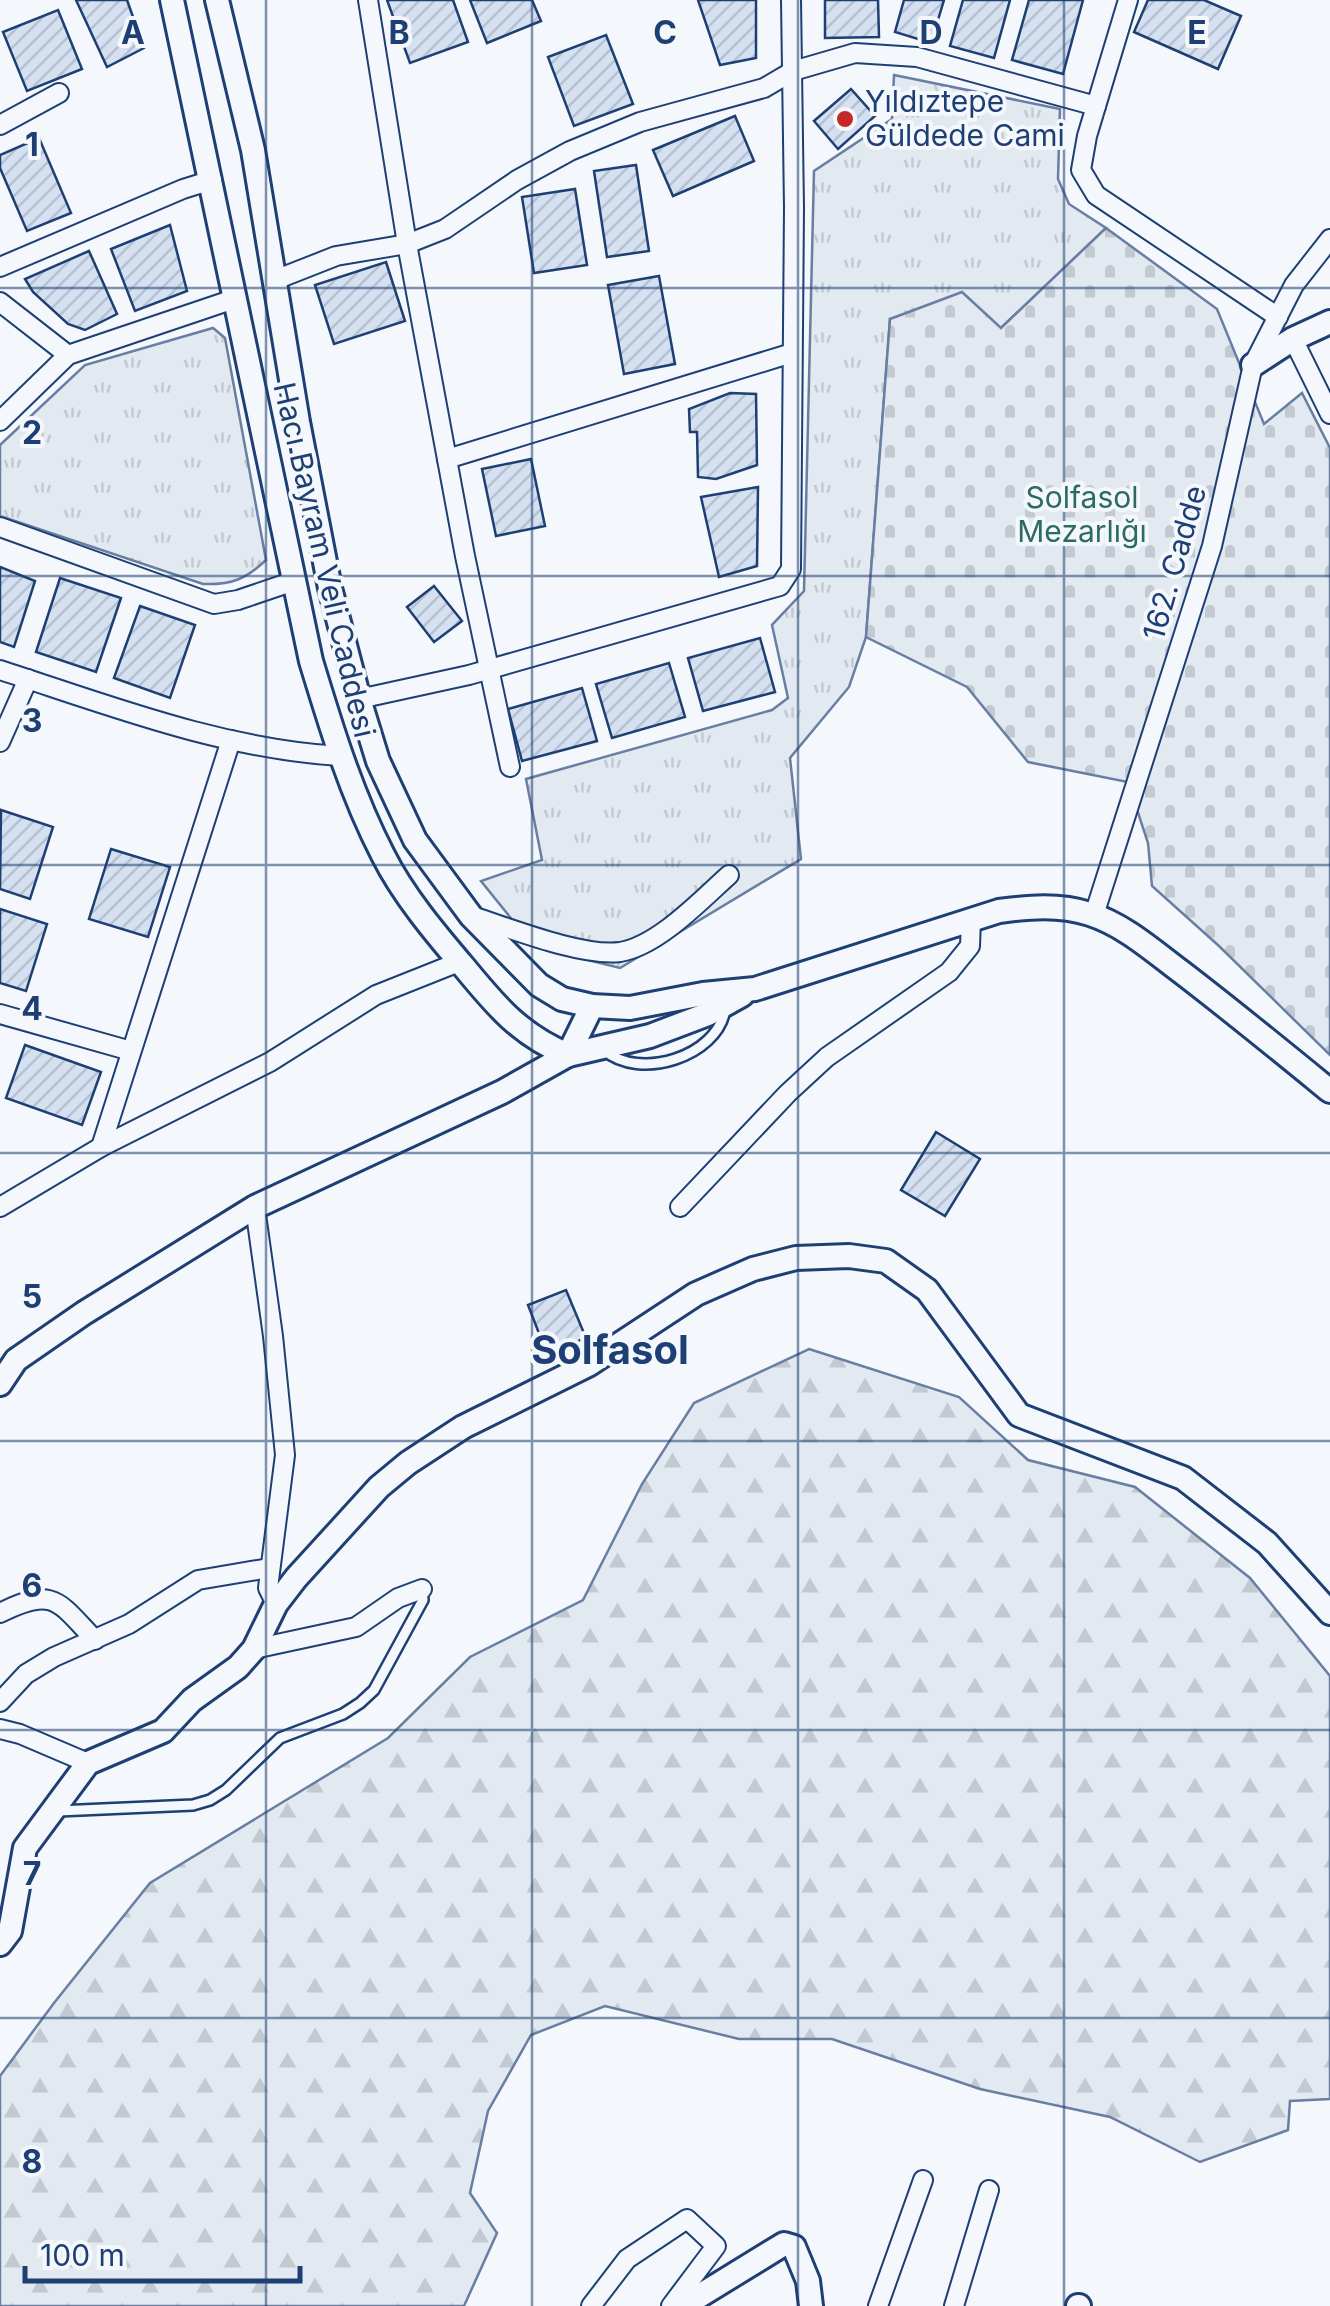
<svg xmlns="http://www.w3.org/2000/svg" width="1330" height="2306" viewBox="0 0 1330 2306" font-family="Inter,sans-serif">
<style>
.grass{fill:url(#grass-tufts);stroke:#687fa3;stroke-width:2.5}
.forest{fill:url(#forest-firs);stroke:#687fa3;stroke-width:2.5}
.cemetery{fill:url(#cemetery-stones);stroke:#687fa3;stroke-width:2.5}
.building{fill:url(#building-hatch);stroke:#1d3f73;stroke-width:2.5}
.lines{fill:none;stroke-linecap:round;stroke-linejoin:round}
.lane-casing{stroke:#1d3f73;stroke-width:14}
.street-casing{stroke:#1d3f73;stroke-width:22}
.secondary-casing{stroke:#1d3f73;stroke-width:28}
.lane{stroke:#f4f7fb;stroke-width:9}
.street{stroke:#f4f7fb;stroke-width:18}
.secondary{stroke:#f4f7fb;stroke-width:22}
.grid{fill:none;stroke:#1d3f73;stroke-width:2.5;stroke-opacity:0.55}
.poi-dot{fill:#c62828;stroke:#f4f7fb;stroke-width:4}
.labels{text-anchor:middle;stroke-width:8;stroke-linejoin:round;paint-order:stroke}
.poi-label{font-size:30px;fill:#1d3f73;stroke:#f4f7fb;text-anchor:start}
.park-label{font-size:30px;fill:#2c6c60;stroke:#f4f7fb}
.street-label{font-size:30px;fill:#1d3f73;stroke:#f4f7fb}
.district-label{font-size:40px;font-weight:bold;fill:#1d3f73;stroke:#f4f7fb}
.grid-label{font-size:32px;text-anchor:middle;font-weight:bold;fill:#1d3f73;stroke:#f4f7fb;stroke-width:8;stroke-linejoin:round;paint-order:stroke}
</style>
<defs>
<pattern id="grass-tufts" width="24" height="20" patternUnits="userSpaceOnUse" patternTransform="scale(2.5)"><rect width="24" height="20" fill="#e3e9f0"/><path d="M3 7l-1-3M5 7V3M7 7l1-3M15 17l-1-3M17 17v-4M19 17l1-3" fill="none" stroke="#c2c9d1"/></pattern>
<pattern id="forest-firs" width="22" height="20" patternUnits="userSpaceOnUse" patternTransform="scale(2.5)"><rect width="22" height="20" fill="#e3e9f0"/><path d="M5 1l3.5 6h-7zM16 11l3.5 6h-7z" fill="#c2c9d1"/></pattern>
<pattern id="cemetery-stones" width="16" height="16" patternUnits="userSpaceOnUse" patternTransform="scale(2.5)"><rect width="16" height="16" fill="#e3e9f0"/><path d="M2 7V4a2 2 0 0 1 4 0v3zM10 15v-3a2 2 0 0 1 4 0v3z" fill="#c2c9d1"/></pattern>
<pattern id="building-hatch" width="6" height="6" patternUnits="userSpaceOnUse" patternTransform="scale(2.5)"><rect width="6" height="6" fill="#d5e0f0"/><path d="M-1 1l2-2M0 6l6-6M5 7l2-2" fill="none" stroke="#b6c1d1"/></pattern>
</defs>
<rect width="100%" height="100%" fill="#f4f7fb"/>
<g class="grass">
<path d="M894 75 1060 109 1058 179 1069 204 1106 228 1001 328 890 319 866 637 849 687 790 758 801 859 620 968 534 947 481 881 542 860 526 779 772 710 788 698 772 625 804 591 814 171 892 119Z"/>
<path d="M213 328 225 338 266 560C246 579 232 585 203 584L0 516V445L85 365Z"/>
</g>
<path class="forest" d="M809 1349 959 1397 1028 1460 1135 1487 1250 1578 1330 1676V2099L1290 2101 1288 2130 1200 2162 1110 2117 980 2089 832 2039H739L605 2006 531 2035 488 2111 470 2193 497 2233 464 2306H0V2076L54 2003 150 1883 388 1738 470 1657 583 1600 642 1484 694 1403Z"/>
<path class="cemetery" d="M1106 228 1217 309 1264 424 1302 393 1330 448V1055L1219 946 1152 886 1148 843 1128 782 1028 762 967 687 866 637 890 319 962 292 1001 328Z"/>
<g class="building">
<path d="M76 0H127L144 48 107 67Z"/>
<path d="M387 0H453L468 42 410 63Z"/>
<path d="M470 0H532L541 21 487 43Z"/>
<path d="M698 0H756V58L720 65Z"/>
<path d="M825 0H878L879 37 825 38Z"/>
<path d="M904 0H944L931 43 895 32Z"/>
<path d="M963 0H1010L994 58 950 46Z"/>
<path d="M1029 0H1083L1063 74 1012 60Z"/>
<path d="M1148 0H1204L1241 16 1218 69 1134 32Z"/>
<path d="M58 10 82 69 27 91 3 32Z"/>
<path d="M606 35 633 104 574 126 548 57Z"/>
<path d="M851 89 875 116 838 149 814 121Z"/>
<path d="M735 116 754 161 673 196 653 150Z"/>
<path d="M39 138 71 213 27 231 0 168V155Z"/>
<path d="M636 165 649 251 607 257 594 171Z"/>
<path d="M575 189 587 265 534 273 522 197Z"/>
<path d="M170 225 187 291 135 311 111 249Z"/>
<path d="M89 251 117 314 85 330 68 324 33 292 25 279Z"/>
<path d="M386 262 405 321 334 344 315 285Z"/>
<path d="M659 276 675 364 624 374 608 285Z"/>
<path d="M730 393 756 394 757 465 716 479 698 477 697 432H690L689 409Z"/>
<path d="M531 459 545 526 496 536 482 469Z"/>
<path d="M758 487 757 566 719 577 701 497Z"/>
<path d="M0 567 35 581 14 647 0 642Z"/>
<path d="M60 578 121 598 96 672 36 652Z"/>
<path d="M434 586 462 621 434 642 407 607Z"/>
<path d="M140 606 195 625 170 698 114 678Z"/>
<path d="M760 638 775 692 703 711 688 658Z"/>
<path d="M669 663 685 717 612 738 596 684Z"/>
<path d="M582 688 597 741 522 761 508 709Z"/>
<path d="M1 810 53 827 30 899 0 889Z"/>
<path d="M111 849 170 867 148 937 89 919Z"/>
<path d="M0 909 47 924 26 991 0 983Z"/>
<path d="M25 1045 101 1072 82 1125 6 1098Z"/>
<path d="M936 1132 980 1159 945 1216 901 1190Z"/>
<path d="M566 1290 586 1338 547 1354 528 1305Z"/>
</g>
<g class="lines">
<defs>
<g id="lane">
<path d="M604 1050C639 1081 717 1057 725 1010"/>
<path d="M58 1811 193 1805 210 1800 226 1790 280 1738 343 1714 360 1703 374 1690 423 1600 422 1589"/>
</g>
<g id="street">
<path d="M368 0 407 244 465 556 510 767"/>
<path d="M1128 0 1087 136 1081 170 1096 195 1278 317"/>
<path d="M0 125 59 93"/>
<path d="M0 267 183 189 212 180"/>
<path d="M275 280 336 256 407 244 445 229 517 180 570 151 640 122 764 88 793 71 855 53 917 57 1096 106"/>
<path d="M0 302 68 355"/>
<path d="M1293 339 1330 414"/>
<path d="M0 421 68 355 234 299"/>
<path d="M447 459 792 353"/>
<path d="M0 527 214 604 238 600 294 581"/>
<path d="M0 670C111 706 222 749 340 756"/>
<path d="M359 699 469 675 780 586 791 569 794 208 791 0"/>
<path d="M0 742 28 679"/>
<path d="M1094 915 1212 546 1253 365 1294 285 1330 239"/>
<path d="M475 917C512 929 583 957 620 952 658 946 701 900 729 875"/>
<path d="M0 1014 131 1051"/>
<path d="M101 1147 231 740"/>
<path d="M0 1207 101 1147 270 1062 376 995 459 962"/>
<path d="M255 1207 273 1336 285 1455 268 1588 276 1604"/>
<path d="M680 1207 788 1093 827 1057 949 972 970 946 971 919"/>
<path d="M0 1613C54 1586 58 1601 95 1640"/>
<path d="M254 1649 356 1627 398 1598 422 1589"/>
<path d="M0 1702 26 1674 54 1657 129 1624 198 1580 269 1568"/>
<path d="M0 1729 20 1734 88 1763"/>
<path d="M591 2306 627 2259 687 2219 716 2246 671 2306"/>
<path d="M878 2306 923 2180"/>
<path d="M954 2306 989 2190"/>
</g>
<g id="secondary">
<path d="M172 0 311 661C331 727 351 793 383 855 403 895 435 933 464 967 496 1006 520 1035 568 1055"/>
<path d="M217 0 253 150 298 422 330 588 359 699 378 761 415 840 471 916 539 985 562 999 592 1006 630 1008 703 994 755 989 999 911C1029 907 1059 904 1090 914 1124 925 1152 950 1180 971 1231 1010 1281 1051 1330 1091"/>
<path d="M1253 365 1293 339 1330 322"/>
<path d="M568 1055 592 1006"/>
<path d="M0 1384 16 1360 84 1313 255 1207 502 1092 568 1055 650 1036 708 1014 742 995"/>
<path d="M0 1944 10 1931 25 1848 88 1763 163 1731 192 1700 238 1667 254 1649 276 1604 296 1578 379 1487 408 1463 463 1427 588 1365 696 1294 753 1269 796 1258 849 1256 886 1261 927 1290 1019 1415 1183 1478 1267 1543 1330 1613"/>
<path d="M683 2306 784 2244 794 2247 808 2281 811 2306"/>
<path d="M1078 2306H1079"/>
</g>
</defs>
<use href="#lane" class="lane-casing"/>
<use href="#street" class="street-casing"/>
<use href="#secondary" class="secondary-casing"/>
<use href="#lane" class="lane"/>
<use href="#street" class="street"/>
<use href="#secondary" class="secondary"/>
</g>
<path class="grid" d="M266 0V2306M532 0V2306M798 0V2306M1064 0V2306M0 288H1330M0 576H1330M0 865H1330M0 1153H1330M0 1441H1330M0 1730H1330M0 2018H1330"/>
<circle class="poi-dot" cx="845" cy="119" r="10"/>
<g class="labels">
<g class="poi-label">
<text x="865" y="112">Yıldıztepe<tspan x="865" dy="34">Güldede Cami</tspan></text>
</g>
<g class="park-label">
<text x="1082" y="508">Solfasol<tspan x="1082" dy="34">Mezarlığı</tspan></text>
</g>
<g class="street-label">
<text transform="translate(324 560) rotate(77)" y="10">Hacı Bayram Veli Caddesi</text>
<text transform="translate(1175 563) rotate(-74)" y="10">162. Cadde</text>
</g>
<g class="district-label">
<text x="610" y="1364">Solfasol</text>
</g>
</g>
<g class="grid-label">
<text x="133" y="44">A</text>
<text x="399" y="44">B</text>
<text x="665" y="44">C</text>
<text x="931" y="44">D</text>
<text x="1197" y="44">E</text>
<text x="32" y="156">1</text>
<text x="32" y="444">2</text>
<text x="32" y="732">3</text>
<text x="32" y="1020">4</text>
<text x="32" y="1308">5</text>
<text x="32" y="1597">6</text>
<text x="32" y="1885">7</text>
<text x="32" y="2173">8</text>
</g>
<path d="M25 2266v15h275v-15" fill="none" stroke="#1d3f73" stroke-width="5"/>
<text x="40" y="2266" font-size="30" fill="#1d3f73" stroke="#f4f7fb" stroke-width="8" paint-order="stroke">100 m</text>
</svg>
